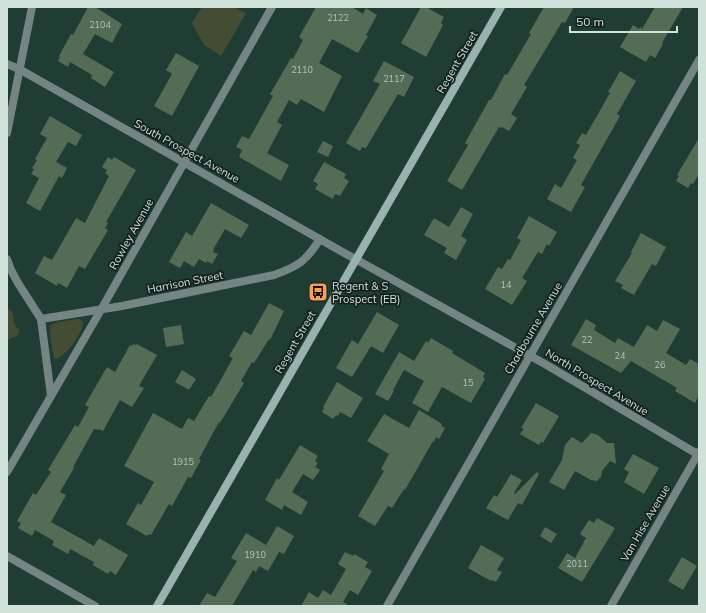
<svg xmlns="http://www.w3.org/2000/svg" width="706" height="613" viewBox="0 0 706 613" font-family="Mulish,sans-serif">
<style>
.green{fill:#444d34}
.building{fill:#546c56}
.lines{fill:none;stroke-linecap:round;stroke-linejoin:round}
.minor{stroke:#758583;stroke-width:8}
.secondary{stroke:#98b2af;stroke-width:8}
.labels{text-anchor:middle;stroke-width:3.5;stroke-linejoin:round;paint-order:stroke}
.number-label{font-size:9px;fill:#b2c4ba}
.street-label{font-size:11px;fill:#d1e2db;stroke:#13201b}
.poi-label{font-size:11px;fill:#d1e2db;stroke:#13201b;text-anchor:start}
</style>
<rect width="100%" height="100%" fill="#1f3d32"/>
<g class="green">
<path d="M202 7H234L246 13 221 56 204 45 192 23Z"/>
<path d="M7 308 12 312 15 326 20 330 17 336 11 338 7 341Z"/>
<path d="M77 319H80L83 322C83 333 66 356 56 359L54 358C53 351 49 332 50 326L54 323Z"/>
</g>
<g class="building">
<path d="M88 7H95L122 24 112 43 95 34 83 54 114 72 105 87 91 78 92 75 70 62 68 67 58 61 60 57 59 56 71 34 73 35Z"/>
<path d="M316 7H352L363 14 366 8 377 15 366 35 368 36 358 53 332 39 319 63 342 76 324 112 301 99 297 105 289 100 277 122 282 125 267 153 289 165 281 181 239 157 242 150 236 147 242 136 249 139 273 96 270 94 291 58 293 59 303 40 299 37Z"/>
<path d="M421 7H426L444 17 441 23 443 25 426 57 401 43Z"/>
<path d="M544 7H574L565 23 562 22 524 85 527 87 511 114 517 118 509 131 502 127 501 128 499 127 462 190 447 181 468 145 465 143 489 100H491L505 74 507 75 531 34 529 33Z"/>
<path d="M655 7H683L662 43 663 44 655 58 650 55 646 62 620 47 633 25 639 29 640 27 642 29Z"/>
<path d="M176 53 199 66 172 116 154 106 172 74 166 70Z"/>
<path d="M384 61 414 77 404 97 398 94 366 148 362 147 360 151 346 143 380 84 373 81Z"/>
<path d="M620 71 636 81 617 114 620 116 581 185 585 187 571 212 547 199 555 184 561 188 577 160 573 158 580 145 576 143 582 133 586 135 610 93 608 92Z"/>
<path d="M50 116 82 135 76 146 68 142 56 162 67 168 62 178 59 176 40 211 26 203 39 178 31 174 34 169 32 168 37 160 35 159 47 138 40 134Z"/>
<path d="M699 138V174L693 184 691 183 688 188 676 181 679 176 677 175Z"/>
<path d="M323 141 333 146 328 157 317 152Z"/>
<path d="M108 157 112 160 114 157 136 170 106 222 108 223 105 228 108 230 85 269 79 266 67 288 58 283 57 286 35 273 44 256 52 260 76 218 85 223 109 176 105 173 107 170 102 167Z"/>
<path d="M324 162 346 174 344 178 349 181 340 196 335 194 333 199 315 189 318 184 313 181Z"/>
<path d="M211 203 249 225 241 238 225 229 214 248 213 252 218 254 212 264 207 261 206 263 199 259 194 267 184 261 180 268 169 262 186 232 192 236Z"/>
<path d="M461 207 473 214 461 236 467 240 456 260 444 253 447 248 424 235 434 218 449 227Z"/>
<path d="M529 216 557 232 549 246 547 244 542 254 538 252 522 278 527 281 512 305 485 289 498 267 502 269 508 259 510 260 521 240 517 238Z"/>
<path d="M641 233 666 247 656 266 652 264 634 295 621 288 623 285 615 281 632 253 631 252Z"/>
<path d="M269 303 284 311 270 340 269 339 254 363 252 362 241 381 244 383 220 423 219 422 199 459 201 460 191 478 188 477 172 506 169 504 151 535 149 534 147 536 126 524 138 503 141 505 154 482 124 466 153 413 182 429 188 418 194 421 209 396 211 397 233 358 229 356 244 331 251 335Z"/>
<path d="M377 312 399 325 383 353 371 346 352 377 336 368 352 340 358 344Z"/>
<path d="M586 319 596 325 594 330 615 343 618 338 634 347 647 325 657 331 663 320 680 329 666 353 686 365 690 359 699 364V395L695 403 675 391 677 388 631 361 621 373 571 345Z"/>
<path d="M181 325 184 344 166 347 163 328Z"/>
<path d="M431 338 453 351 452 353 485 373 483 377 485 379 471 403 442 387 428 412 412 403 424 381 404 370 393 390 394 391 388 401 375 394 399 352 414 361 426 341 428 343Z"/>
<path d="M133 344 136 345 137 344 157 355 139 386 144 388 132 407 120 400 103 431 99 429 98 430 94 429 73 467 74 468 60 492 66 495 51 522 94 546 99 538 128 555 116 575 110 571 108 574 93 565 94 562 70 549 68 554 52 545 54 541 35 530 32 536 18 528 21 523 17 521 33 493 36 495 51 472 48 470 75 425 78 427 89 407 85 405 107 367 115 372 130 345 132 346Z"/>
<path d="M182 370 196 379 189 390 175 382Z"/>
<path d="M337 382 363 398 351 418 340 412 338 416 336 415 333 419 322 412 324 408 323 407Z"/>
<path d="M536 403 559 416 543 443 541 442 539 445 520 434 524 429 521 428Z"/>
<path d="M419 410 442 424 441 426 445 428 439 439 436 437 434 442 433 441 405 490 404 489 392 508 388 506 375 526 358 516 384 471 381 469 389 454 367 441 384 414 409 428Z"/>
<path d="M591 433 598 435 607 443H614L616 464 610 461 602 471 601 477 597 481 591 480 575 471 564 490 549 482 562 460 565 445 572 437 582 443Z"/>
<path d="M300 445 318 456 315 461 318 463 315 467 320 470 313 480 303 474 292 492 308 502 301 515 284 505 282 510 265 500 277 478 279 480Z"/>
<path d="M633 454 659 468 644 494 624 482 629 472 624 469Z"/>
<path d="M537 472 539 474 522 505 518 503 508 520 486 508 494 495 497 497 511 474 522 480 514 493 515 494Z"/>
<path d="M597 518 615 528 582 582 558 568 567 553 575 558 586 538 580 534 589 520 594 523Z"/>
<path d="M277 526 294 536 284 554 279 552 268 571 259 566 256 572 253 570 232 606H199L207 593 215 597 237 561 231 558 246 533 266 545Z"/>
<path d="M545 527 557 534 551 543 540 536Z"/>
<path d="M481 545 504 558 497 570 502 572 496 582 492 580 491 581 468 568Z"/>
<path d="M345 552 353 556 354 554 368 562 365 567 372 571 358 595 350 590 343 602 350 606H301L309 592 318 598 323 590 331 595 346 569 338 564Z"/>
<path d="M682 557 697 566 683 590 668 581Z"/>
</g>
<g class="lines">
<g class="minor">
<path d="M7 64 19 69 339 250 545 364 699 455"/>
<path d="M7 133 32 7"/>
<path d="M7 259 11 270 18 283 41 319 51 396"/>
<path d="M41 319 122 306 274 275C299 266 306 261 320 239"/>
<path d="M7 472 102 308 272 7"/>
<path d="M7 556 95 606"/>
<path d="M387 606 699 60"/>
<path d="M611 606 699 452"/>
</g>
<path class="secondary" d="M157 606 501 7"/>
</g>
<defs>
<symbol id="bus-square" viewBox="-11 -11 22 22"><rect x="-9" y="-9" width="18" height="18" rx="4" fill="#f99f4d" stroke="#13201b"/><path d="M-5-6H5V4H4V6H2V4H-2V6H-4V4H-5ZM-3.5-4V0h7V-4ZM-3.5 1.2v1.5H-2V1.2ZM2 1.2v1.5H3.5V1.2Z" fill="#111"/></symbol>
</defs>
<g fill-rule="evenodd">
<use href="#bus-square" x="307" y="281" width="22" height="22"/>
</g>
<g class="labels">
<g class="number-label">
<text x="338" y="21">2122</text>
<text x="100" y="28">2104</text>
<text x="302" y="73">2110</text>
<text x="394" y="82">2117</text>
<text x="506" y="288">14</text>
<text x="587" y="343">22</text>
<text x="620" y="359">24</text>
<text x="660" y="368">26</text>
<text x="468" y="386">15</text>
<text x="183" y="465">1915</text>
<text x="255" y="558">1910</text>
<text x="577" y="567">2011</text>
</g>
<g class="street-label">
<text transform="translate(457 62) rotate(-60)" y="4">Regent Street</text>
<text transform="translate(187 151) rotate(29)" y="4">South Prospect Avenue</text>
<text transform="translate(131 234) rotate(-61)" y="4">Rowley Avenue</text>
<text transform="translate(185 282) rotate(-11)" y="4">Harrison Street</text>
<text transform="translate(533 328) rotate(-60)" y="4">Chadbourne Avenue</text>
<text transform="translate(295 342) rotate(-60)" y="4">Regent Street</text>
<text transform="translate(597 382) rotate(31)" y="4">North Prospect Avenue</text>
<text transform="translate(645 523) rotate(-60)" y="4">Van Hise Avenue</text>
</g>
<g class="poi-label">
<text x="332" y="290">Regent &amp; S<tspan x="332" dy="13">Prospect (EB)</tspan></text>
</g>
</g>
<rect width="706" height="613" fill="none" stroke="#d1e2db" stroke-width="16"/>
<path d="M570 26v6h107v-6" fill="none" stroke="#d1e2db" stroke-width="2"/>
<text x="576" y="26" font-size="12" fill="#d1e2db" stroke="#13201b" stroke-width="3" paint-order="stroke">50 m</text>
</svg>
